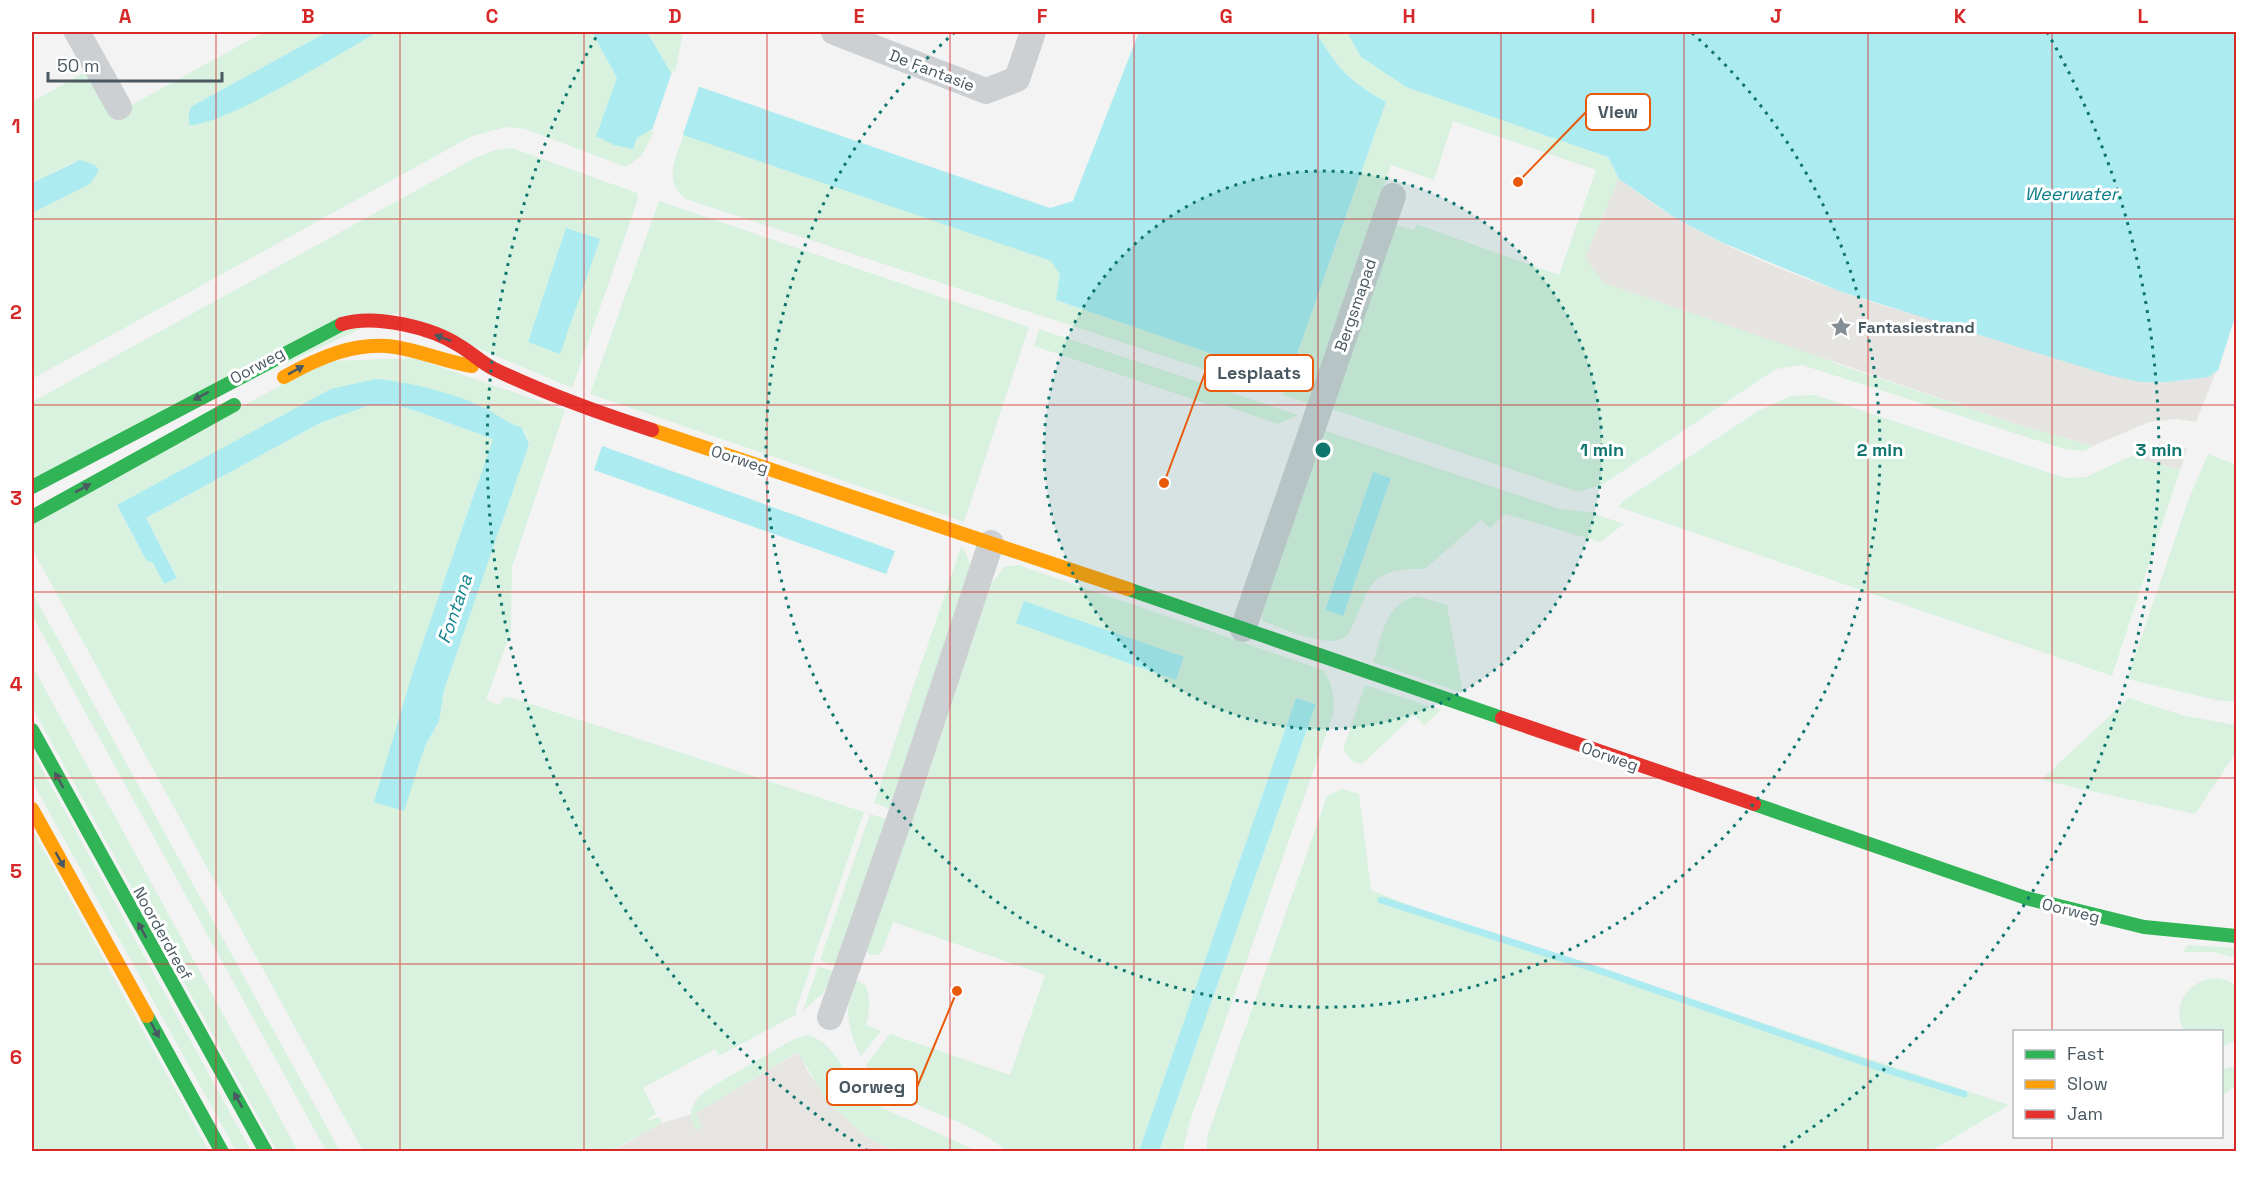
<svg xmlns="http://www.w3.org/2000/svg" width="2268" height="1183" viewBox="0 0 2268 1183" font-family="'Space Grotesk',sans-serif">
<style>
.commercial{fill:#e6e5e2}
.green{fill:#d8f2df;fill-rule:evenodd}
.sand{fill:#e6e4e0}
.water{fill:#acebf0}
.pier{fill:#f3f3f3}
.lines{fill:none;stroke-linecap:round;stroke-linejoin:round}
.stream{stroke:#acebf0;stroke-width:7}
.street{stroke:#cdd0d2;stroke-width:26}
.fast{stroke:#30b455;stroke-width:14}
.slow{stroke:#ff9f0a;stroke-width:14}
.jam{stroke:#e5322d;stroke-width:14}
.oneway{fill:#495861}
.grid{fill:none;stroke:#d62828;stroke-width:1.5;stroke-opacity:0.55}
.ring{fill:none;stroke:#0f766e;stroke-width:3;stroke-dasharray:3 6}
.labels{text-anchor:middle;stroke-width:6;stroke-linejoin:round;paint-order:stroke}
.street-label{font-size:16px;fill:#495861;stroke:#fff}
.poi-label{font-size:16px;font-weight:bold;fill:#495861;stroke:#fff;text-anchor:start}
.water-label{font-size:18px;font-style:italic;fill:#0b808a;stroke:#fff}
.centre{fill:#0f766e;stroke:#fff;stroke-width:3}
.ring-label{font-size:18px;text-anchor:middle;font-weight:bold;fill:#0f766e;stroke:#fff;stroke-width:6;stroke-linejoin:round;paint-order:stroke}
.leader{fill:none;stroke:#e8590c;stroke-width:2}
.callout-dot{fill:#e8590c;stroke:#fff;stroke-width:2}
.callout{fill:#fff;stroke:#e8590c;stroke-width:2}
.callout-label{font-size:18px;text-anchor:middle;font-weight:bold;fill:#495861}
.neatline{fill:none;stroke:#d62828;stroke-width:2}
.grid-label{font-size:20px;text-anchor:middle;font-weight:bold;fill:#d62828}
</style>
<rect width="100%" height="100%" fill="#f3f3f3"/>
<path class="commercial" d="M799 1052 807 1070 833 1107 867 1137 893 1151 611 1152 662 1123 696 1113Z"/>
<g class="green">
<path d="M264 32H327L192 106 231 112 378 32H592L617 78 637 138 657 126 642 155 626 167 525 129 506 127 472 136 32 379V213L63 198 74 162 32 183V102L90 69 115 114Z"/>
<path d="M647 32H683L674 78Z"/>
<path d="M1316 32H1347L1361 57 1406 87 1608 157 1619 179 1585 258 1840 365 2013 423 2093 446 2084 451 2064 449 1802 365 1776 369 1602 485 1578 492 1326 407 1390 223 1414 230 1416 224 1559 275 1596 170 1453 121 1434 180 1391 165 1310 404 1283 395 1386 102C1348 79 1339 70 1316 32Z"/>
<path d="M684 134 1051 261 1061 275 1056 300 1275 375 1270 391 686 199C662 181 676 157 684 134Z"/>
<path d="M512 148 637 193 638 199 572 388 395 313 32 481V402L475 158 496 150ZM599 239 545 348 528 342V341Z"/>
<path d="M659 201 1029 327 964 522 590 394Z"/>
<path d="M1039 329 1298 415 1278 424 1220 404 1213 406 1034 346Z"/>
<path d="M414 358 565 410 512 567 511 631 486 700 499 705 503 699 509 697 864 812 796 1010 797 1014 719 1056 715 1049 643 1088 656 1114 644 1121 660 1117 662 1123 611 1151H363L32 549V523L303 373 330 361ZM410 384 484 408 525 431 529 443 444 690 439 721 425 746 403 811 414 668 493 439 416 411 393 405H370L320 423 146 518 177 577 164 584 153 563 146 560 117 506Z"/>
<path d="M1815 395 2065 478 2086 477 2131 456 2180 470 2112 676 1619 507 1623 501 1758 411 1790 396Z"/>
<path d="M1320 429 1560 509 1589 512 1624 524 1600 542 1505 514 1490 528 1481 520 1425 569C1364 568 1373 588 1348 635 1330 652 1284 628 1262 621L1265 593ZM1373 472 1391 478 1343 616 1325 609Z"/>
<path d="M2208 454 2236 465V702L2216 700 2127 679 2188 501Z"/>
<path d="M961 547 966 553 970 566 890 809 874 803Z"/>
<path d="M1018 565 1323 670C1333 684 1335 698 1333 715L1189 1124 1183 1151H1159L1316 704 1296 698 1139 1151H1006C965 1113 899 1112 866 1065L890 1034 1010 1075 1045 975 893 922 882 951 878 955H870L865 949 991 584 1004 567ZM1024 602 1184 658 1176 679 1017 623Z"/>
<path d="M32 592 340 1151H326L32 615Z"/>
<path d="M1416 596 1447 605 1463 693 1373 662C1383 634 1385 604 1416 596Z"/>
<path d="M32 665 298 1151H277L32 707Z"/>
<path d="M1365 685 1441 710 1424 725 1414 715 1362 764 1352 761 1343 750Z"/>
<path d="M2129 698 2185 716 2236 725V758L2233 757 2195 814 2041 780Z"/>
<path d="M32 751 251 1151H236L32 781Z"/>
<path d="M1342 789 1359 794 1371 890 1421 910 2009 1105 1931 1151H1206L1208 1134 1327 796Z"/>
<path d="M870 814 886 819 837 967 820 960Z"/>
<path d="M32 829 209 1151H32Z"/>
<path d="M2188 945 2236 948V958L2213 952H2183Z"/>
<path d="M818 966 835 972 823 993 803 1011Z"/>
<path d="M2216 978 2229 981 2236 986V1040L2222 1047V1032L2184 1031C2171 1005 2188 980 2216 978Z"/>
<path d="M858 981 865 985C871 998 870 1011 866 1025L881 1031 861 1056C848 1031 844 1009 853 983Z"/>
<path d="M808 1035C829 1042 836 1056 847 1074L827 1101 798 1052 696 1113 702 1127 696 1130C685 1112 694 1100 708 1089L794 1039Z"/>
<path d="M2236 1066V1085L2222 1096V1069Z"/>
<path d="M853 1082 876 1105 977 1151H893L867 1137 833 1107Z"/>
</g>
<g class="sand">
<path d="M1619 179C1638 192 1656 207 1676 218 1740 256 1814 283 1884 306L2168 382 2209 377 2216 372 2196 422 2176 419 2149 422 2093 446 2013 423 1604 283 1585 258Z"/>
<path d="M2166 442 2187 449 2180 470 2131 456Z"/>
</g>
<g class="water">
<path d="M327 32H378C340 53 226 125 189 125V112L192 106Z"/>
<path d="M592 32H647L674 78 1050 208 1073 201 1139 32H1316C1339 70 1347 79 1386 102L1288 380 1056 300 1060 275 1051 261 657 126 637 138 633 149 614 145 596 136 617 78Z"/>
<path d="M1347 32H2236V314L2218 370 2209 377 2168 382H2140L2108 375 1839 291 1721 242 1675 218 1619 179 1608 157 1406 87 1361 57Z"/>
<path d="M80 160 94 165 99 170 90 184 32 213V183Z"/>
<path d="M566 228 600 239 560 354 528 342Z"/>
<path d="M375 379C406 381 457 394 485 408 498 415 508 423 522 428L529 444 444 690 439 721 425 746 404 811 374 802 414 668 493 439 416 411 393 405H370L320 423 146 518 177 578 164 584 153 563 146 560 117 505 331 389Z"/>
<path d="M602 446 895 551 886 574 594 470Z"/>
<path d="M1373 472 1391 478 1343 616 1325 610Z"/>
<path d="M1024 601 1184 657 1176 680 1016 623Z"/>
<path d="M1296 698 1316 704 1159 1151H1139Z"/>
</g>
<path class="pier" d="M673 69 676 76 700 84 682 137 657 129 651 133Z"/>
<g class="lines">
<path class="stream" d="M1381 900 1595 969 1878 1067 1964 1094"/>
<g class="street">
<path d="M77 32 119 107"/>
<path d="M834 32 986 91 1017 79 1033 32"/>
<path d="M1243 629 1393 196"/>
<path d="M830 1017 900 817 991 543"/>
</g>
<g class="fast">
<path d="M32 487 342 324"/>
<path d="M32 517 234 405"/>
<path d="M1128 589 1502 718"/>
<path d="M32 730 266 1152"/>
<path d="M1754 804 2026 898 2144 927 2236 936"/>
<path d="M147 1016 222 1152"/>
</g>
<g class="slow">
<path d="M284 377C318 358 355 341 395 347 421 351 446 362 472 366"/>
<path d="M652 430 1128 589"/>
<path d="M32 809 147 1016"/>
</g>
<g class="jam">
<path d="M342 324C375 314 431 327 460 346 472 353 482 363 494 369 544 393 599 413 652 430"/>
<path d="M1502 718 1754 804"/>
</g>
</g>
<defs><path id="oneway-solid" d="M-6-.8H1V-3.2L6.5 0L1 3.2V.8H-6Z" transform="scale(1.5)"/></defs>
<g class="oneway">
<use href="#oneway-solid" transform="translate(443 338) rotate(-159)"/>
<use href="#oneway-solid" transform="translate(296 370) rotate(-29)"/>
<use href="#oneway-solid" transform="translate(201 396) rotate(152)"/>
<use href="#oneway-solid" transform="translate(83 488) rotate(-29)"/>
<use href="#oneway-solid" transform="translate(59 780) rotate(-119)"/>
<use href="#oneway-solid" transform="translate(60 860) rotate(61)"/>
<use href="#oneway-solid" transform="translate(142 930) rotate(-119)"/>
<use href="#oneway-solid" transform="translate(155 1030) rotate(61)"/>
<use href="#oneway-solid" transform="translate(238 1100) rotate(-119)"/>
</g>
<path class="grid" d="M216 32V1152M400 32V1152M584 32V1152M767 32V1152M950 32V1152M1134 32V1152M1318 32V1152M1501 32V1152M1684 32V1152M1868 32V1152M2052 32V1032M32 219H2236M32 405H2236M32 592H2236M32 778H2236M32 964H2236M2052 1136V1152"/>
<circle cx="1323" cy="450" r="279" fill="#0f766e" fill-opacity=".12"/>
<g class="ring">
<circle cx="1323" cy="450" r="279"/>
<path d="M1692 33A557 557 0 1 1 954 33"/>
<path d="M868 1151A836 836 0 0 1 599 32M2047 32A836 836 0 0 1 1778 1151"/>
</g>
<defs>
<symbol id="sight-bare" viewBox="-9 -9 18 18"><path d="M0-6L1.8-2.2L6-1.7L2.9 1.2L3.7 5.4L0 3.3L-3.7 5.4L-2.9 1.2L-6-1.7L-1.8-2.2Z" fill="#848e94" stroke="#fff" stroke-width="2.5" paint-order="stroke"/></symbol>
</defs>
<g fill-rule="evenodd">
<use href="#sight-bare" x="1826" y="312" width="30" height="30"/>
</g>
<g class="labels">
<g class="street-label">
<text transform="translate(932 70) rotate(21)" y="6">De Fantasie</text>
<text transform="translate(1355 305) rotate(-71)" y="6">Bergsmapad</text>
<text transform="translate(257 365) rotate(-29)" y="6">Oorweg</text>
<text transform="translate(740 459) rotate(18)" y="6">Oorweg</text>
<text transform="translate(1610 756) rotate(19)" y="6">Oorweg</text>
<text transform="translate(2071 910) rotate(14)" y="6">Oorweg</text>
<text transform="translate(163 933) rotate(61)" y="6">Noorderdreef</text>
</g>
<g class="poi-label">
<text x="1858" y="333">Fantasiestrand</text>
</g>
<g class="water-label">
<text x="2071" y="200">Weerwater</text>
<text transform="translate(455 609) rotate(-71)" y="6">Fontana</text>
</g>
</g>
<circle cx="1323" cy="450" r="9" class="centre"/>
<g class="ring-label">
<text x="1602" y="456">1 min</text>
<text x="1880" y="456">2 min</text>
<text x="2159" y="456">3 min</text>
</g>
<path class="leader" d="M1518 182L1586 112M1164 483L1205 373M957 991L917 1087"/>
<g class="callout-dot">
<circle cx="1518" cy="182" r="6"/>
<circle cx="1164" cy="483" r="6"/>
<circle cx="957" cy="991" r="6"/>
</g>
<g class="callout">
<rect x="1586" y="94" width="64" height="36" rx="6"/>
<rect x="1205" y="355" width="108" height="36" rx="6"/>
<rect x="827" y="1069" width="90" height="36" rx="6"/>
</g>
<g class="callout-label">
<text x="1618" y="118">View</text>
<text x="1259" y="379">Lesplaats</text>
<text x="872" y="1093">Oorweg</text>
</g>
<rect width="2268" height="1183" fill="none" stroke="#ffffff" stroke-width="66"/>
<rect x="2013" y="1030" width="210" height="108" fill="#ffffff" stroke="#b6bcc0" stroke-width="1.5"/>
<rect x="2025" y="1050" width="30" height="9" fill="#30b455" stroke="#b6bcc0" stroke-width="1.5"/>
<text x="2067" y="1060" font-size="18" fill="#495861">Fast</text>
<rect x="2025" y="1080" width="30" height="9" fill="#ff9f0a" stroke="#b6bcc0" stroke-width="1.5"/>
<text x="2067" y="1090" font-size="18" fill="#495861">Slow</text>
<rect x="2025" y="1110" width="30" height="9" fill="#e5322d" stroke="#b6bcc0" stroke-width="1.5"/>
<text x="2067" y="1120" font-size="18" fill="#495861">Jam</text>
<path d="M48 72v9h174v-9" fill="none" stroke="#495861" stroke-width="3"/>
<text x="57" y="72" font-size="18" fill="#495861" stroke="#ffffff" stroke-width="4.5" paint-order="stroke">50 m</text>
<rect x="33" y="33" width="2202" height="1117" class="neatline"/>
<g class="grid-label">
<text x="125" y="23">A</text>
<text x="308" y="23">B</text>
<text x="492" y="23">C</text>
<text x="675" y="23">D</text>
<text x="859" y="23">E</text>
<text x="1042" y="23">F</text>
<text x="1226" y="23">G</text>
<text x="1409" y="23">H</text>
<text x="1593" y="23">I</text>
<text x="1776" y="23">J</text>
<text x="1960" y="23">K</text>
<text x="2143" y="23">L</text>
<text x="16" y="133">1</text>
<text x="16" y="319">2</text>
<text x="16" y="505">3</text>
<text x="16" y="691">4</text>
<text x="16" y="878">5</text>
<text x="16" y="1064">6</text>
</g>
</svg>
